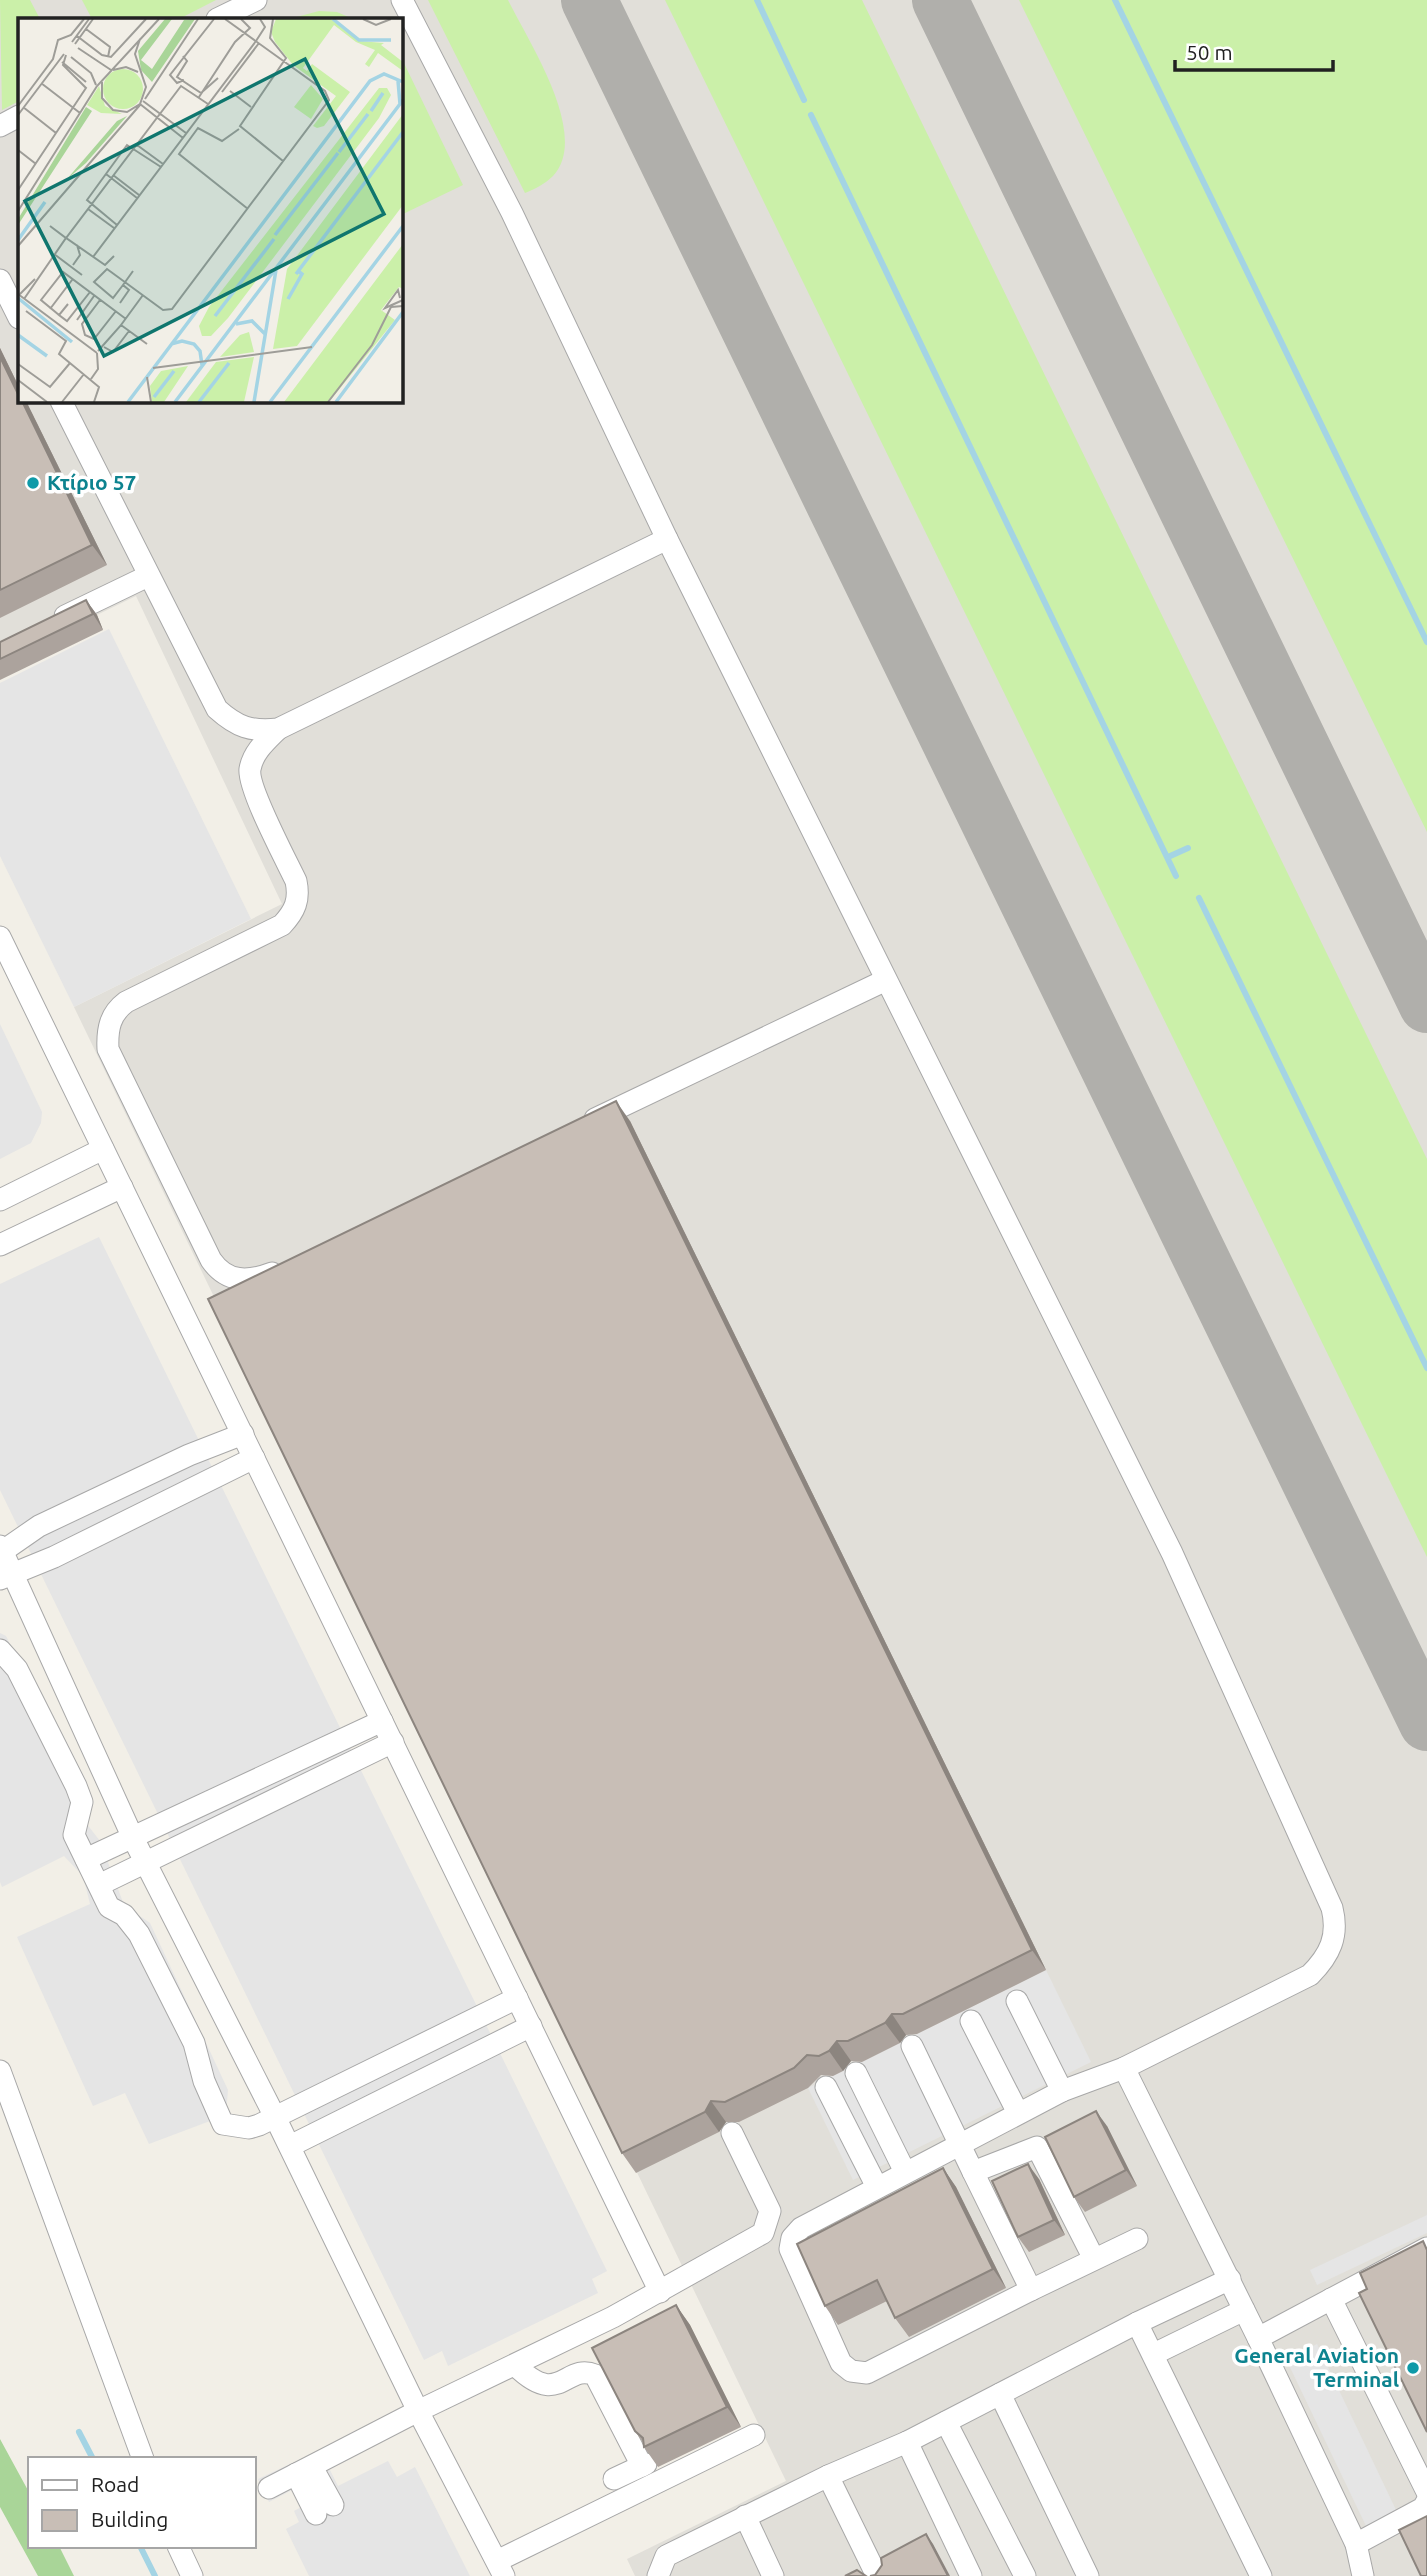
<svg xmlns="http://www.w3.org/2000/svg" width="1427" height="2576" viewBox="0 0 1427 2576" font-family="Ubuntu,sans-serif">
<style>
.airport{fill:#e1dfd9;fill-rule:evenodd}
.grass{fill:#cbf0a9}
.forest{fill:#a9d598}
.parking{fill:#e5e5e5}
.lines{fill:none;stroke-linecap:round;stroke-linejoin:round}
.stream{stroke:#a4d4e4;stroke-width:6}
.taxiway{stroke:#b0afab;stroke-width:56}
.minor-casing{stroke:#a8a8a8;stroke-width:23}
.minor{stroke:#fff;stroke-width:21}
.wall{fill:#aca39d}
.shaded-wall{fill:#8c857f}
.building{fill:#c8beb6;stroke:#8c857f;stroke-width:2}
.culture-dot{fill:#0f9aa8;stroke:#fff;stroke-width:2.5}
.labels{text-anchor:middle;stroke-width:7;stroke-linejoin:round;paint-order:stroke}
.culture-label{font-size:21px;font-weight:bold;fill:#0d838f;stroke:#fff;text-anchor:start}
.inset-river{fill:none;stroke:#a4d4e4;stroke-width:3.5}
.inset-road{fill:none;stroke:#9e9d98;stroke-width:2}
.view{fill:#0f766e;fill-opacity:0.15;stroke:#0f766e;stroke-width:3.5}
.inset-edge{fill:none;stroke:#212121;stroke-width:3.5}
</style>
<rect width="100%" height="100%" fill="#f2efe7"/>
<path class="airport" d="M0 0H1427V2576H635L627 2559 786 2481 74 1007 282 904 136 596 0 662ZM19 19H401V401H19Z"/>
<g class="grass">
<path d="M0 0H30L40 19H19V101L2 110Z"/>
<path d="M82 0H216L179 19H92Z"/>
<path d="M428 0H508C528 41 591 135 553 176 545 184 535 189 525 193Z"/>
<path d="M665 0H862L1427 1159V1557Z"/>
<path d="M1019 0H1427V832Z"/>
<path d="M319 11 337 12 353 19H289Z"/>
<path d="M401 57 463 185 401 215Z"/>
</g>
<path class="forest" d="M0 2439 30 2494V2546H59L74 2576H38L0 2507Z"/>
<g class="parking">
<path d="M109 629 251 919 74 1007 0 856V683Z"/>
<path d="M0 1024 42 1112 41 1123 31 1143 0 1159Z"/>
<path d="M99 1237 607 2271 592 2279 598 2293 448 2366 442 2351 424 2360 0 1490V1284Z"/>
<path d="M0 1633 6 1636 92 1805 86 1823 100 1841 124 1905 150 1923 228 2090 226 2115 149 2144 125 2093 93 2106 17 1937 90 1904 83 1876 64 1856 2 1887 0 1882Z"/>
<path d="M1046 1970 1091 2062 853 2180 808 2088Z"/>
<path d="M1427 2215V2233L1317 2285 1310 2270Z"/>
<path d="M1317 2344 1397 2512 1366 2526 1286 2359Z"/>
<path d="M320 2450 338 2486 388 2461 397 2477 415 2467 470 2576H309L286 2529 299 2522 294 2511 303 2506 294 2489 269 2502 258 2479Z"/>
</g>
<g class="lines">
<g class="stream">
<path d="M757 0 804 100"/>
<path d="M1115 0 1427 642"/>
<path d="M811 115 1176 876"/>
<path d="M1168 857 1188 848"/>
<path d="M1199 898 1427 1368"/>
<path d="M79 2432 93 2459"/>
<path d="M140 2546 155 2576"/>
</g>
<g class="taxiway">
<path d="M589 0 1427 1723"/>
<path d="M940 0 1427 1005"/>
</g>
<defs>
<g id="minor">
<path d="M402 0 512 213 667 539 1172 1553 1332 1908C1339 1936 1330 1955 1310 1975L1124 2068 1062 2091 801 2228 792 2238 790 2249 841 2363 851 2371 867 2373 1031 2290 973 2172"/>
<path d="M217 19 256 0"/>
<path d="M0 126 19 116"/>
<path d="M0 280 19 318"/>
<path d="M61 401 217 709C237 727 251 732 278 729L667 539"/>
<path d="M65 616 148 576"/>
<path d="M0 937 660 2292"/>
<path d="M595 1119 886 980"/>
<path d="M0 1200 103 1149"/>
<path d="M0 1245 122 1187"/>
<path d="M272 1273C248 1282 227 1283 211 1260L108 1049C107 1029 110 1014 126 1002L282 925C295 911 300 900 296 881 286 860 247 787 250 769 253 752 266 741 278 729"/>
<path d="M0 1546 133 1838 275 2117 418 2411 269 2488"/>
<path d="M3 1551 39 1526 189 1455 243 1434"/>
<path d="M0 1579 54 1557 254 1458"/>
<path d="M0 1650 17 1669 76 1786 82 1802 74 1835 109 1907 124 1915 139 1934 194 2043 204 2081 223 2124 249 2128 259 2125 517 1998"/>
<path d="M86 1859 382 1721"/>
<path d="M99 1885 393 1742"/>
<path d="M1017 2001 1062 2091"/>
<path d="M971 2021 1018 2113"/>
<path d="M912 2046 973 2172 1037 2147 1094 2259"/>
<path d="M1124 2068 1258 2338"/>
<path d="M0 2071 143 2459"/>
<path d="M856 2073 905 2172"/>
<path d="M826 2087 877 2187"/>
<path d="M290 2146 531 2026"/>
<path d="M1031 2290 1137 2239"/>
<path d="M1331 2299 1427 2492"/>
<path d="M1137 2323 1261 2576"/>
<path d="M1154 2354 1244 2310"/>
<path d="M515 2365C560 2410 565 2362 595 2375L642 2466"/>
<path d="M1000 2394 1088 2576"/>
<path d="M946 2422 1025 2576"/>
<path d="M907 2442 971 2576"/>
<path d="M312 2467 333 2505"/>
<path d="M296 2474 316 2514"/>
<path d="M828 2476 876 2574"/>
<path d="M614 2479 646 2464"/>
<path d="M745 2516 773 2576"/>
<path d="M1356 2544 1423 2508 1427 2501"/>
<path d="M178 2546 192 2576"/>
<path d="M497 2561 754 2435"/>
<path d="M504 2576 418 2411 613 2317 763 2233 770 2211 732 2133"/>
<path d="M658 2576 666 2556 828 2476 907 2442 1137 2323 1230 2279"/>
<path d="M1363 2576 1356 2544 1258 2338 1427 2248"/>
</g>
</defs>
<use href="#minor" class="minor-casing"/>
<use href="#minor" class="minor"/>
</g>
<g class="wall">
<path d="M0 348 19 387V401H26L107 565 0 618Z"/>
<path d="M86 600 97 615 103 630 0 680V642Z"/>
<path d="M630 1121 1046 1970 917 2034 906 2035 900 2043 862 2062 851 2061 843 2071 833 2076 821 2075 808 2088 739 2122H726L719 2132 636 2173 622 2153Z"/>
<path d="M1107 2126 1137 2186 1085 2212 1074 2197Z"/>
<path d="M943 2168 956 2187 1006 2288 909 2337 895 2318 887 2301 838 2325 825 2306Z"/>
<path d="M1039 2179 1065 2235 1029 2252 1018 2237Z"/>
<path d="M676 2305 690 2325 741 2427 658 2467 644 2447V2444L635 2431Z"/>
</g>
<g class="shaded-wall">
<path d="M0 348 19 387V396L0 357Z"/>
<path d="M22 401H26L107 565 92 545Z"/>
<path d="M86 600 97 615 103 630 93 614Z"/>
<path d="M616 1101 630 1121 1046 1970 1032 1950Z"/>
<path d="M892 2014 906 2035 900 2043 885 2023Z"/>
<path d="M837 2041 851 2061 843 2071 829 2051Z"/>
<path d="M711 2101 726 2122 719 2132 705 2112Z"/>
<path d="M1096 2111 1107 2126 1137 2186 1126 2170Z"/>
<path d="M1028 2164 1039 2179 1065 2235 1054 2220Z"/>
<path d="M943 2168 956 2187 1006 2288 993 2269Z"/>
<path d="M676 2305 690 2325 741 2427 727 2407Z"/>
<path d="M926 2534 933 2544 950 2576H948Z"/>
</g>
<g class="building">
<path d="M0 357 19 396V401H22L92 545 0 590Z"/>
<path d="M86 600 93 614 0 659V642Z"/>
<path d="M616 1101 1032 1950 903 2014H892L885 2023 848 2041H837L829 2051 819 2056 807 2055 794 2068 725 2102 711 2101 705 2112 622 2153 208 1299Z"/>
<path d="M1096 2111 1126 2170 1074 2197 1045 2137Z"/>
<path d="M1028 2164 1054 2220 1018 2237 992 2181Z"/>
<path d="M943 2168 993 2269 895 2318 877 2280 825 2306 797 2244Z"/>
<path d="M1423 2241 1427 2250V2432L1359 2293 1367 2289 1360 2273Z"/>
<path d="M676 2305 727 2407 644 2447 643 2438 635 2431 592 2348Z"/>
<path d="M1427 2516V2576H1421L1399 2530Z"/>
<path d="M926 2534 948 2576H870L875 2575 882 2565 881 2558Z"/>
<path d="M857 2570 866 2576H845Z"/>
</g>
<g class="culture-dot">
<circle cx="33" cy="483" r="7"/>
<circle cx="1413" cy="2368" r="7"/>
</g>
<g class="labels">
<g class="culture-label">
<text x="47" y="490">Κτίριο 57</text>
<text x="1399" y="2363" text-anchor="end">General Aviation<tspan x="1399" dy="24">Terminal</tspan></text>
</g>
</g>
<g transform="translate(18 18)">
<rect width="385" height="385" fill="#f2efe7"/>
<path d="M258 1H313L341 23 366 25 363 27 385 44V53L360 35 351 49 347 46 357 32 338 24 316 7 285 50 289 53 294 46 332 74 306 108 299 110 295 108 318 78 275 47 257 24 253 14ZM85 71a20 20 0 1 1 40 0a20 20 0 1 1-40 0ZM293 67 305 81 293 101 276 89ZM81 68 87 88 104 96 83 95 69 87ZM361 70H369L373 77 361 100 210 300 193 318H184L181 308 191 289ZM385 96V187L279 328 255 331 269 251ZM385 226V271L381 269 363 292 377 302 311 384H266ZM231 314 236 334 202 339 222 317ZM236 339 226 384H168L198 344ZM170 348 146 384H134L132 368 143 353Z" fill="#cbf0a9"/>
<path d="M147 1H154L123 42 134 51 166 2 177 1 134 64 123 52 120 33ZM68 89 74 93 0 207V201ZM109 98 68 145 49 161 99 103Z" fill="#a9d598"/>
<path class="inset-river" d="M315 1 341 22H373M380 63 382 86M353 93 365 75M321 134 350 96M257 217 320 135M0 222 27 184M278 256 385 114M0 280 54 324M270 281 284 256 280 253M197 298 256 221M218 306 234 303 248 317M0 317 29 338M153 326 164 323 176 326 182 333 184 347M136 379 156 353M110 384 352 63 366 56 385 64M157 384 385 82M181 384 211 345M236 384 258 252M252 384 385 208M318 384 385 294"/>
<path class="inset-road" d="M255 1 252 20 268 40 222 108 265 143M345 1 358 7 373 1M68 11 92 29 90 39M59 18 84 37 93 39 128 1M54 24 71 1M57 26 75 1M60 30 93 52M165 38 169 43 159 59 183 75 200 60M53 39 73 55 78 67M44 44 68 64M95 52 108 49 120 54M166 62 159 65 152 57 196 1M84 64V80L95 92 109 94 122 86 128 69 117 36 122 21M23 65 62 95M212 73 233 89M204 74 241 25M181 79 217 24 232 10 223 1M127 81 180 1M125 83 168 115M122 86 165 120M0 88 35 41 40 22 53 17 66 1M5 89 38 115M0 97 46 36M221 111 204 123 180 110 161 136 230 191M119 127 145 146M0 132 18 146M88 156 119 180M95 157 121 177M0 172 68 70 45 47 48 37M70 191 96 210M0 193 79 68 141 1M99 207 69 182 109 127 143 149M32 208 48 220 163 68 190 86M0 228 122 87M36 236 64 257M75 239 238 23 247 9 242 1M55 247 62 237 59 227M105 267 95 280 76 264 89 251 145 292 154 291 311 82 307 73 207 1M0 276 79 335M2 276 17 261M382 280 380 272 367 290 385 282M6 281 48 220 87 247 96 238M82 282 64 306 67 317 76 321 98 293M102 285 111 272 105 267 115 253M50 286 41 297 49 303 72 274M32 291 54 262M8 293 48 323 41 336 81 369 76 384M41 297 23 282 45 254 108 301M59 302 76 278M103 307 125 277M86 329 95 334 111 313M80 333 103 307 129 326M0 346 32 369 52 345M135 350 294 329M129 359 133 384M73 361 80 351 79 335M0 362 29 384M44 384 66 356M310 384 354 327 373 289 385 288"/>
<path class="view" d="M287 41 366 196 86 338 7 183Z"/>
<rect width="385" height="385" class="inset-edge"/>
</g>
<rect x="28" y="2457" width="228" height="91" fill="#ffffff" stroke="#a6a6a6" stroke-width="2"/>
<rect x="42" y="2480" width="35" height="10" fill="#ffffff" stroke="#a6a6a6" stroke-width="2"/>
<text x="91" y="2492" font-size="21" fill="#212121">Road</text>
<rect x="42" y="2510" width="35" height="21" fill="#c8beb6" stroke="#a6a6a6" stroke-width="2"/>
<text x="91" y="2527" font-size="21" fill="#212121">Building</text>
<path d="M1175 60v10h158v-10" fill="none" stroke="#212121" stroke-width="3.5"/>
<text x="1186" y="60" font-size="21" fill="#212121" stroke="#ffffff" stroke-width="5" paint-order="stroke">50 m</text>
</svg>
